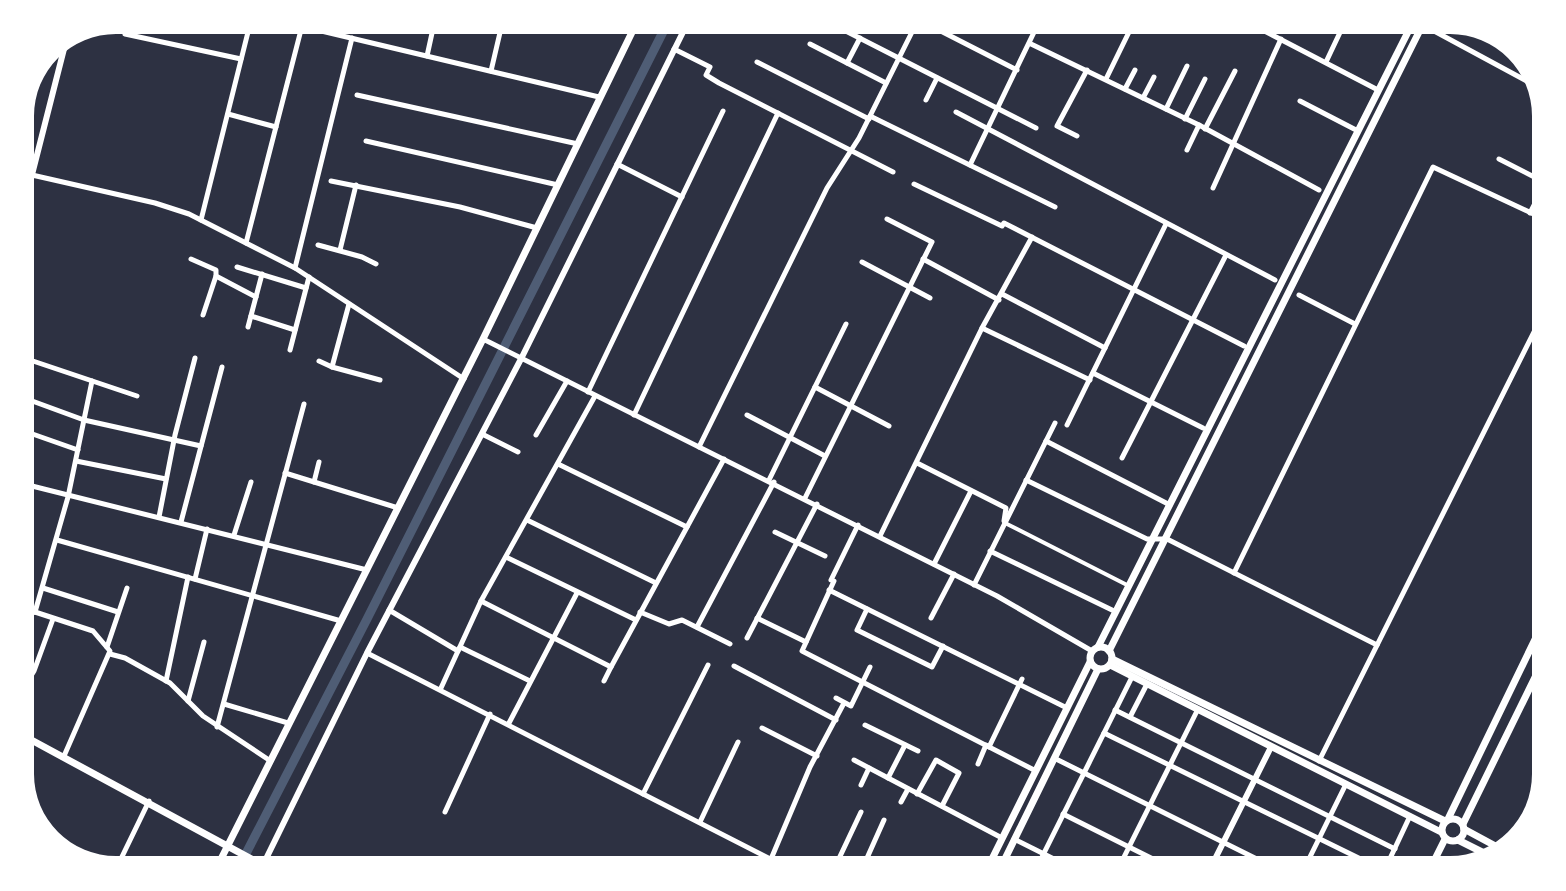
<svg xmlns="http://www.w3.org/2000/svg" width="1566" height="891" viewBox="0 0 1566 891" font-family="Helvetica,sans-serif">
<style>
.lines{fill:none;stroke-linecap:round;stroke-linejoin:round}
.canal{stroke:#4f5d75;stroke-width:9}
.pedestrian{stroke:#fff;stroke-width:4}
.minor{stroke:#fff;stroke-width:5}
.tertiary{stroke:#fff;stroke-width:6}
.secondary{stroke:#fff;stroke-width:7}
</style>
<rect width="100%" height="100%" fill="#2d3142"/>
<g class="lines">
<path class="canal" d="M239 867 366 621 667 24"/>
<path class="pedestrian" d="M1005 523 1129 586"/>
<g class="minor">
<path d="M292 24 599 97"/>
<path d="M602 24 633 31"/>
<path d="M832 24 1036 128"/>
<path d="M927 24 1017 70"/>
<path d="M1019 24 1035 31"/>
<path d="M1251 24 1378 90"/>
<path d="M1423 25 1534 85"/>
<path d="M125 34 241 59"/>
<path d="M810 44 886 83"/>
<path d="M1031 44 1199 125 1319 190"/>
<path d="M674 49 710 67 706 75 719 83 893 172"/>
<path d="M427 56 434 24"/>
<path d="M757 62 869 119"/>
<path d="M1326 62 1344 24"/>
<path d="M847 63 860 38"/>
<path d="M491 71 502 24"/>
<path d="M1106 79 1129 32"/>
<path d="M1125 89 1135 70"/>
<path d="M357 95 578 144"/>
<path d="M1143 98 1154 77"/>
<path d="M926 100 937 78"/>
<path d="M1300 101 1358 131"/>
<path d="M1166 109 1187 66"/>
<path d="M956 112 1275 280"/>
<path d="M228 114 276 127"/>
<path d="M870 116 1055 207"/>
<path d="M1185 119 1205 79"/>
<path d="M1205 129 1235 71"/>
<path d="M1077 136 1057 126 1087 70"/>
<path d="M366 141 558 185"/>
<path d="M1187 150 1199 125"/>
<path d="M1499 159 1542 181"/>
<path d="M617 164 682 197"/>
<path d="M970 165 1038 24"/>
<path d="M32 175 155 203 189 214 295 268 464 379"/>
<path d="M331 181 460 207 537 228"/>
<path d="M914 184 1002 226 1004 223 1244 346"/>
<path d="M1213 188 1281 39"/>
<path d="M1530 213 1542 190"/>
<path d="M201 220 250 24"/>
<path d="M246 243 302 26"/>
<path d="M318 245 362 257 376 264"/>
<path d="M340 250 356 185"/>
<path d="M191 259 216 270V276L256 297"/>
<path d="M923 259 999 300"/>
<path d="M862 262 930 298"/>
<path d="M237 267 306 288"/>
<path d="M295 268 352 38"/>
<path d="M1002 294 1105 348"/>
<path d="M1299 295 1355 324"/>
<path d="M203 315 216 276"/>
<path d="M251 316 295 330"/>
<path d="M248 327 262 274"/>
<path d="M982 328 1090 380"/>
<path d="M483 339 997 596 1092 651"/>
<path d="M290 350 309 277"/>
<path d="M24 358 137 396"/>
<path d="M319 361 332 367 380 380"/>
<path d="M332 367 349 304"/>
<path d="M1093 373 1203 428"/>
<path d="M815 387 889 426"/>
<path d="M588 392 723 111"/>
<path d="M24 398 84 420 201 446"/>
<path d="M634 415 778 113"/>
<path d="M747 415 825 456"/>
<path d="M1067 425 1166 224"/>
<path d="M24 431 78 450"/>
<path d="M482 434 518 452"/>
<path d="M536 435 567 381"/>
<path d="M1046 441 1170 505"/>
<path d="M699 447 827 188 859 138 916 24"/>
<path d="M1122 458 1226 255"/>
<path d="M76 461 166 479"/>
<path d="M917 463 1006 508 1004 521"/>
<path d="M558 464 687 527"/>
<path d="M285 473 398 508"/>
<path d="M769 480 846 324"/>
<path d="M1026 480 1147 539H1167L1377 645"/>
<path d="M314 482 319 462"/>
<path d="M24 484 367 570"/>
<path d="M805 498 932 242 887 219"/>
<path d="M159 517 175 435 195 358"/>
<path d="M527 520 656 583"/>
<path d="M181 522 222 367"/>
<path d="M858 525 831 580 834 581 802 651 1036 771"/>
<path d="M775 532 825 556"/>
<path d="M234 535 251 482"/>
<path d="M880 536 982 328 1032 237"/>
<path d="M57 540 341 621"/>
<path d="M990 551 1112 610"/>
<path d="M506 557 636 620"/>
<path d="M934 564 971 491"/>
<path d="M1234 573 1433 167 1542 218"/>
<path d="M195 579 207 529"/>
<path d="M974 585 1055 423"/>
<path d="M43 588 118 612"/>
<path d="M829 590 1067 708"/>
<path d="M481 601 611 667 724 459"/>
<path d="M867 609 857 630 932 667 943 646"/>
<path d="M389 610 458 651"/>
<path d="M35 612 68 497 92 381"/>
<path d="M640 612 669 624 682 620 730 644"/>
<path d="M757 618 806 642"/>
<path d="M931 618 954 574"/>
<path d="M24 622 28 614 35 612 93 631 110 651 64 756"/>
<path d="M697 627 774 482"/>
<path d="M747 638 817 504"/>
<path d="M107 647 127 588"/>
<path d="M460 647 530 681"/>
<path d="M367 653 786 867"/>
<path d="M110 654 125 658 170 683 203 716 269 760"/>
<path d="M734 666 836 720"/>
<path d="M166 681 188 577"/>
<path d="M604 681 611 667"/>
<path d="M24 687 34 671 53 619"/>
<path d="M441 688 481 601 595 396"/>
<path d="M836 698 851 706 870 667"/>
<path d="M188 701 204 642"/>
<path d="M224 704 288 723"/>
<path d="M1115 710 1395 849"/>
<path d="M1130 717 1147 684"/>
<path d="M509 723 577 593"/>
<path d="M865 725 918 751"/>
<path d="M217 727 304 404"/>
<path d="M762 728 817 756"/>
<path d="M1104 733 1377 867"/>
<path d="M989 747 1022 679"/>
<path d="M1054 758 1273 867"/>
<path d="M854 760 1002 838"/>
<path d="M1319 761 1542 316"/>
<path d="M978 764 986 745"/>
<path d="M888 778 905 745"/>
<path d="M861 785 869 768"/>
<path d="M643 794 708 665"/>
<path d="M917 794 936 760 959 773 942 806"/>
<path d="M901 802 908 789"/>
<path d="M445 812 490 714"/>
<path d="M1063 814 1169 867"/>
<path d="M700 822 738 742"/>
<path d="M1014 839 1070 867"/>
<path d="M771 859 810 767 844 703"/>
<path d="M1475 860 1480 851"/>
<path d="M117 867 149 801"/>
<path d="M835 867 861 812"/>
<path d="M863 867 884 820"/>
<path d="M1037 867 1132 677"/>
<path d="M1119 867 1197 711"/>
<path d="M1305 867 1346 784"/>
<path d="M1386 867 1410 816"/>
</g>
<g class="tertiary">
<path d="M24 206 65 45"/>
<path d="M262 867 367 653 522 357 687 24"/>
<path d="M1211 867 1271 747"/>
</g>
<g class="secondary">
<circle cx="1101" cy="658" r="11"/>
<path d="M1098 647 1412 24"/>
<path d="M1109 651 1423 24"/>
<path d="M1112 659 1445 821"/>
<path d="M1110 665 1441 832"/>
<path d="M24 736 266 867"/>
<circle cx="1453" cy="830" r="11"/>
<path d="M1448 819 1542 625"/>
<path d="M1463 824 1542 663"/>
<path d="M1464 829 1501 849"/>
<path d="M1458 840 1490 856"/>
<path d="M217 867 483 339 636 24"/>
<path d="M988 867 1090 662"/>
<path d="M1001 867 1098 669"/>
<path d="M1431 867 1445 839"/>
</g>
</g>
<path d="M0 0H1566V891H0ZM116 34H1450A82 82 0 0 1 1532 116V774A82 82 0 0 1 1450 856H116A82 82 0 0 1 34 774V116A82 82 0 0 1 116 34Z" fill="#fff" fill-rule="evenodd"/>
</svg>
